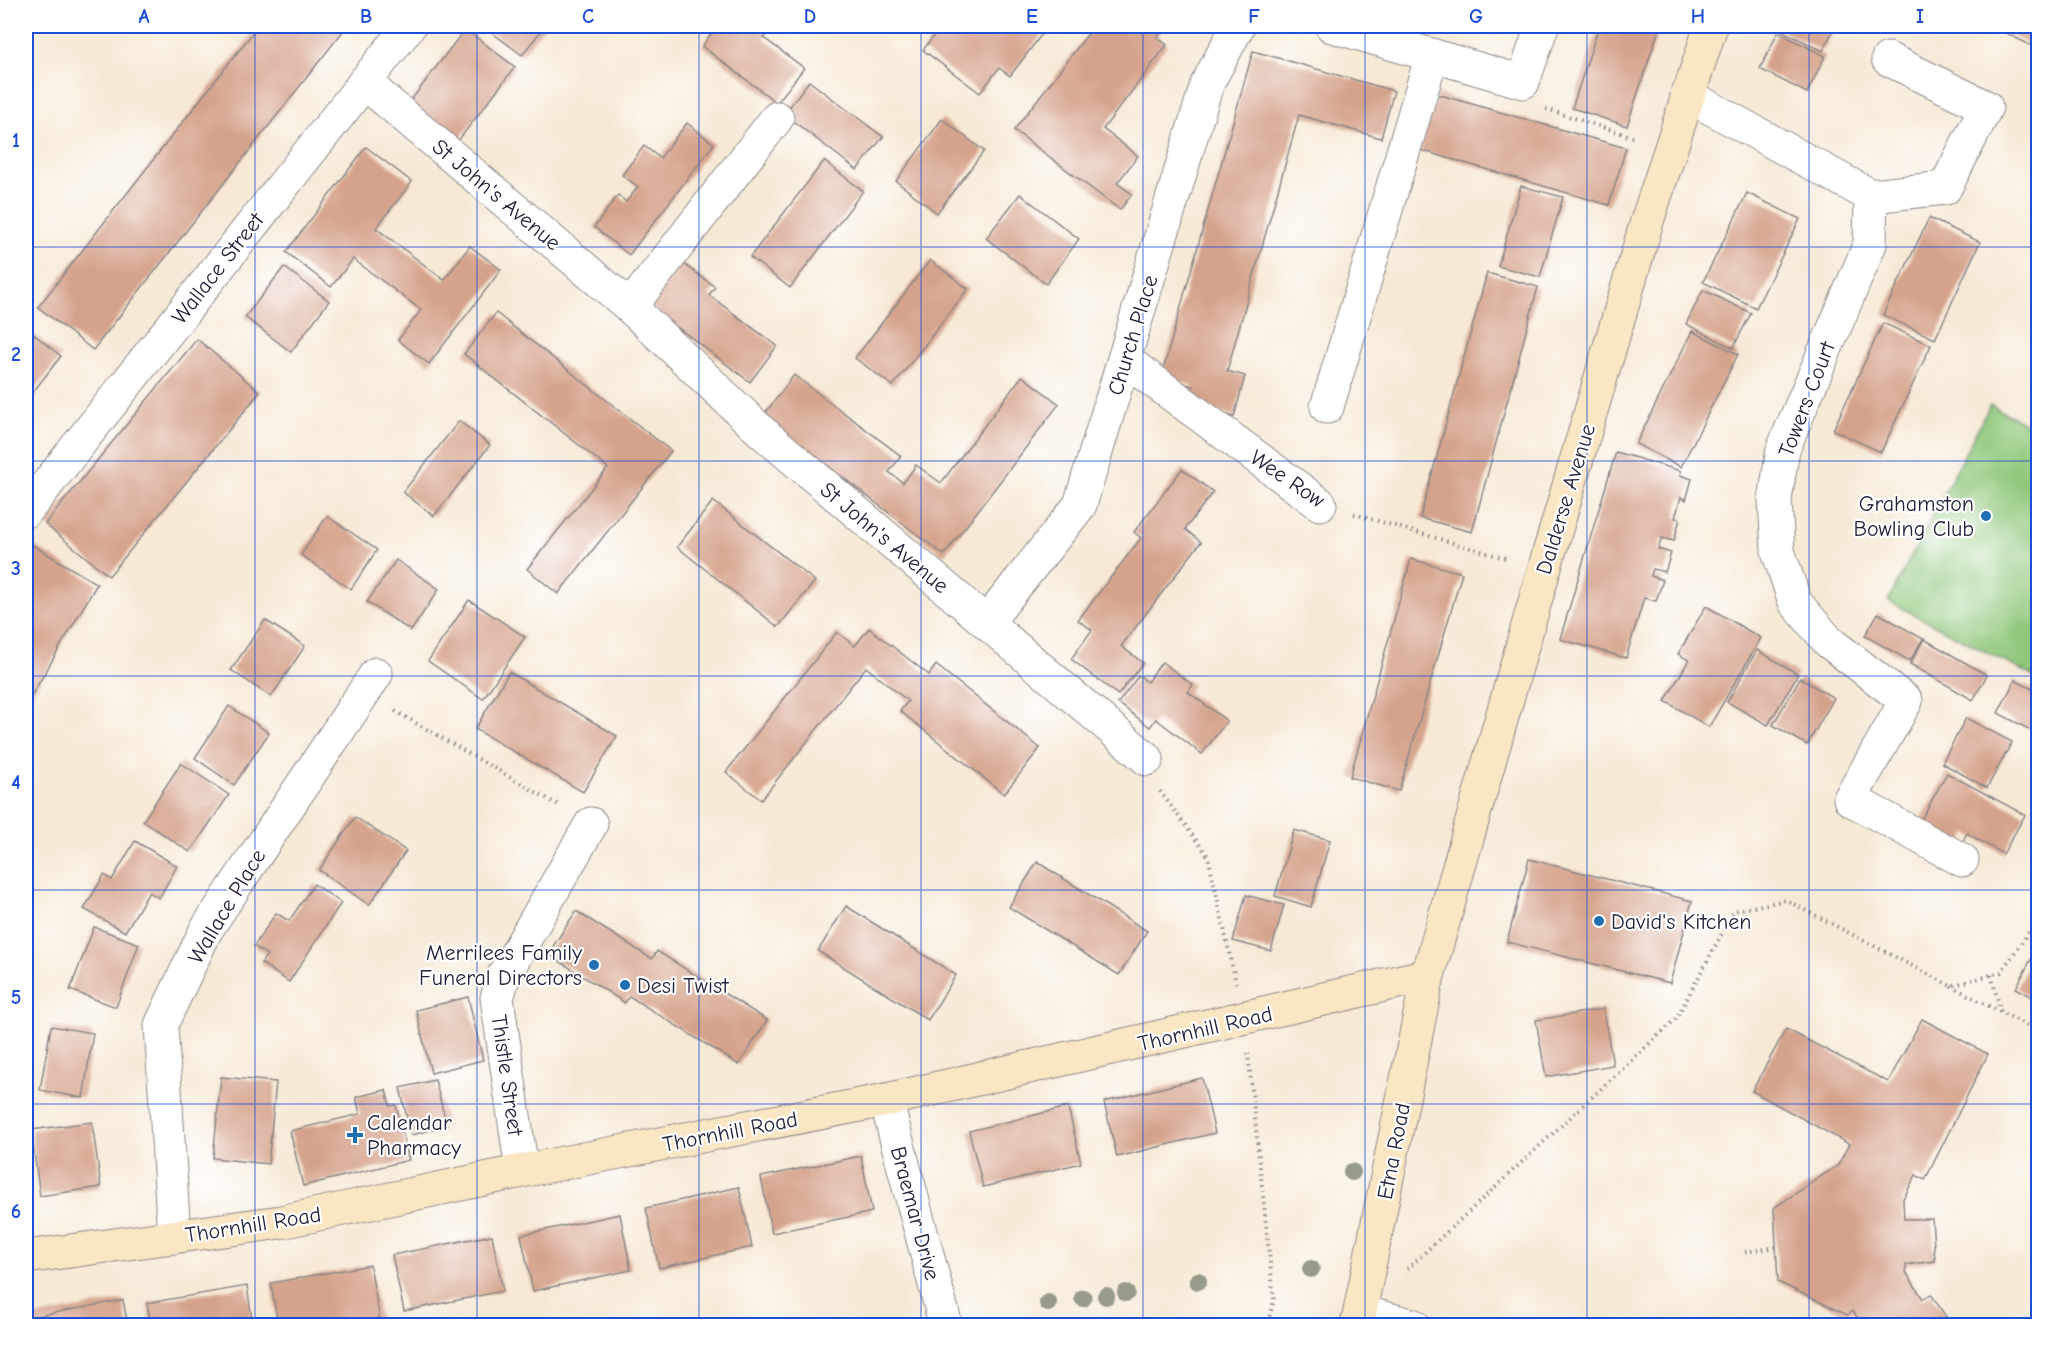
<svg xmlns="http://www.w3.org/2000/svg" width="2064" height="1351" viewBox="0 0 2064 1351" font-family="'Comic Neue',sans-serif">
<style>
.green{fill:#90c87b;stroke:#59755b;stroke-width:1.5}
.building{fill:#d5a38b}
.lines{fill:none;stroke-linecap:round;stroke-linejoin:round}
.street-casing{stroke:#8c8688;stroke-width:35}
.secondary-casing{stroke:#8c8688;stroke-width:35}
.path{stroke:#8c8688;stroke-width:4;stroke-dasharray:1.5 4.5;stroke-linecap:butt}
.street{stroke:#fff;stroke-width:33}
.secondary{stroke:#fbe6c3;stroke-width:33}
.tree{fill:#969b8c}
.grid{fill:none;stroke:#1d4ed8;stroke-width:1.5;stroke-opacity:0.55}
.poi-dot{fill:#1f6fb2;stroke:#fff;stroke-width:2}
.labels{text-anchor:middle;stroke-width:4.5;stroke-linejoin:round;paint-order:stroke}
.street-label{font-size:22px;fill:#22223b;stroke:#fff}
.poi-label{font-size:22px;fill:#22223b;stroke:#fff;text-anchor:start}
.neatline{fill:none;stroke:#1d4ed8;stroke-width:2}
.grid-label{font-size:20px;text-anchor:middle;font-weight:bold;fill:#1d4ed8}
</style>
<rect width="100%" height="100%" fill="#fff"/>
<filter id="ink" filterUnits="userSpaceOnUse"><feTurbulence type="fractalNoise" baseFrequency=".0167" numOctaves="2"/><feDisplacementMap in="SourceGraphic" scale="12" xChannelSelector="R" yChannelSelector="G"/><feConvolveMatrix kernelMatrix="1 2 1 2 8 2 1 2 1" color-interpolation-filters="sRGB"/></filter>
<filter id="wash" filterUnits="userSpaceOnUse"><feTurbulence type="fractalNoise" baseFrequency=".008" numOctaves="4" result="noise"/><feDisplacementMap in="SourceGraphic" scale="24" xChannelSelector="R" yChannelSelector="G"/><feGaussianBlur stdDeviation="1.35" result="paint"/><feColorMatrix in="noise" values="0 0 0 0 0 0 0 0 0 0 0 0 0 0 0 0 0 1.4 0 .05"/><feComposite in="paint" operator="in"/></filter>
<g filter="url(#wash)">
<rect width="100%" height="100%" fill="#f6e9d5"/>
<path class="green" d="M1990 405 2038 430V679L1888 601Z"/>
<g id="blocks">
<g class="building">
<path d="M258 26H347L93 350 38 307Z"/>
<path d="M483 26H545L522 55Z"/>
<path d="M717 26H756L767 34 764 38 804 68 777 103 702 46Z"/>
<path d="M941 26H1048L1010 76 999 68 980 93 923 50Z"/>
<path d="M1094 26H1165L1157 37 1167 45 1103 129 1138 156 1117 183 1132 194 1120 210 1014 130Z"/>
<path d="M1599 26H1660L1627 126 1572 108Z"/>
<path d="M1772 26H1835L1823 51Z"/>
<path d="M1992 26H2038V49Z"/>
<path d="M465 29 515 67 454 146 405 108Z"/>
<path d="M1778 32 1825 56 1807 93 1760 69Z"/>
<path d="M1253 51 1394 91 1381 138 1299 115 1227 371 1245 376 1234 417 1188 404 1193 386 1161 377Z"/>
<path d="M809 81 883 137 857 170 784 114Z"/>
<path d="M1437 94 1626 148 1609 205 1420 150Z"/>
<path d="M942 119 984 151 937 213 896 181Z"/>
<path d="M687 123 714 144 629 255 594 227 618 195 626 202 638 187 622 175 644 146 660 158Z"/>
<path d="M366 147 412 182 376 228 444 280 470 246 501 270 429 364 398 340 421 310 353 259 331 287 286 252Z"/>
<path d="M824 161 863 191 790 288 750 257Z"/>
<path d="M1521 186 1563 197 1540 277 1498 266Z"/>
<path d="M1747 193 1800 219 1756 308 1703 282Z"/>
<path d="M1020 194 1079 239 1046 284 986 238Z"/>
<path d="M1929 218 1980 242 1935 339 1883 315Z"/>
<path d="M930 260 968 289 893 386 855 358Z"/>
<path d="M681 262 715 287 709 295 777 346 750 382 648 305Z"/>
<path d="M284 267 329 301 291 352 245 317Z"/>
<path d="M1487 273 1538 287 1472 532 1420 518Z"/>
<path d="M1703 290 1751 313 1733 348 1686 324Z"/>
<path d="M496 313 671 451 558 594 527 569 608 468 464 354Z"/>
<path d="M1883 323 1931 345 1881 452 1833 430Z"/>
<path d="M26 328 61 356 26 401Z"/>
<path d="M1692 331 1738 354 1681 467 1636 444Z"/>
<path d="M197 339 260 392 109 576 45 524Z"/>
<path d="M794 375 901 456 889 472 903 483 916 465 941 483 1022 376 1059 404 944 555 763 416Z"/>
<path d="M459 421 490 445 434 516 403 492Z"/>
<path d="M1616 452 1681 471 1680 475 1692 479 1686 500 1681 497 1675 518 1680 519 1674 541 1662 538 1658 549 1671 553 1665 572 1653 569 1651 576 1663 580 1656 601 1644 598 1626 658 1560 639Z"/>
<path d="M1182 469 1213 492 1185 529 1201 542 1121 646 1143 663 1118 695 1071 659 1092 630 1078 620 1141 538 1134 532Z"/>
<path d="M713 501 815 581 778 627 677 547Z"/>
<path d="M327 516 377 550 351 589 301 555Z"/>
<path d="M26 541 97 584 26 705Z"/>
<path d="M1411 559 1462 573 1399 791 1350 777Z"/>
<path d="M396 560 439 589 411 631 367 602Z"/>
<path d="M469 600 525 637 483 699 428 661Z"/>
<path d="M1706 606 1761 638 1709 727 1665 701 1689 660 1678 654Z"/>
<path d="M1878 613 1923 639 1910 661 1865 636Z"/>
<path d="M265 620 305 646 271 697 231 670Z"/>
<path d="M869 628 929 675 936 665 1040 748 1004 794 900 711 908 701 866 667 761 800 726 772 837 632 855 646Z"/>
<path d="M1924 639 1987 675 1973 700 1910 664Z"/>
<path d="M1757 650 1798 674 1768 725 1727 702Z"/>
<path d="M1162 662 1193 685 1188 692 1227 721 1202 754 1156 719 1150 727 1118 703 1139 675 1147 682Z"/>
<path d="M509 672 617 736 583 792 475 729Z"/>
<path d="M1800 678 1834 698 1807 745 1773 725Z"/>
<path d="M2015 680 2038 692V734L1998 713Z"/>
<path d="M229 706 269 733 234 785 195 758Z"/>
<path d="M1966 718 2012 742 1987 788 1942 763Z"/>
<path d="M181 763 229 795 190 852 143 821Z"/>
<path d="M1947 773 2025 815 2003 854 1967 833 1958 850 1917 827Z"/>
<path d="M355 817 406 851 369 905 319 870Z"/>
<path d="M1294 830 1330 840 1311 907 1275 896Z"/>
<path d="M135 841 177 866 159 898 149 892 125 932 84 909 104 875 112 880Z"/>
<path d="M1529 859 1692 901 1670 983 1507 942Z"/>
<path d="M1037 862 1147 931 1119 975 1009 907Z"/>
<path d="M314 884 341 903 289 982 261 963 267 955 254 946 276 913 289 921Z"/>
<path d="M1246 895 1284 905 1271 951 1233 941Z"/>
<path d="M846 906 956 975 928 1020 818 951Z"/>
<path d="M576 911 652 959 657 951 767 1020 739 1065 629 996 625 1003 548 954Z"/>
<path d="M94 927 139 944 116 1007 70 990Z"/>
<path d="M2038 946V1000L2016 988Z"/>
<path d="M468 997 483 1060 431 1073 416 1010Z"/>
<path d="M1603 1009 1613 1065 1546 1077 1536 1020Z"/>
<path d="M1922 1019 1988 1054 1925 1180 1916 1175 1903 1199 1904 1219H1932L1935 1261 1906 1265V1272L1923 1299 1931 1294 1952 1326H1863L1853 1311 1847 1315 1778 1282 1774 1208 1838 1165 1849 1144 1752 1091 1786 1029 1888 1082Z"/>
<path d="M51 1026 93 1033 83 1098 40 1090Z"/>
<path d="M221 1077 276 1082 268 1164 213 1158Z"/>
<path d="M1202 1078 1215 1133 1117 1157 1104 1102Z"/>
<path d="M435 1080 447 1126 411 1135 400 1088Z"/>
<path d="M386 1090 390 1106 396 1105 409 1160 303 1186 290 1131 360 1114 356 1097Z"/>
<path d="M1068 1107 1081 1163 983 1187 969 1131Z"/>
<path d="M92 1122 101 1187 40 1196 31 1130Z"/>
<path d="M861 1156 872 1212 772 1233 761 1177Z"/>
<path d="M739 1187 752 1247 659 1268 646 1208Z"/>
<path d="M620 1214 631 1270 533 1291 521 1235Z"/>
<path d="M492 1235 503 1291 404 1311 392 1255Z"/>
<path d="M370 1265 380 1321 353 1326H278L271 1283Z"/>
<path d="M247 1286 253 1326H151L147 1303Z"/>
<path d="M123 1300 128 1326H26V1318Z"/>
</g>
</g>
</g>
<g filter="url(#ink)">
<use href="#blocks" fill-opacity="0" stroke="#8c8688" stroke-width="1.5"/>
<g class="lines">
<defs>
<g id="street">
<path d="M1332 26 1523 82 1542 26"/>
<path d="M364 82 630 307 762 432 1147 759"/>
<path d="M1687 95 1871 196 1870 244 1783 449 1775 500 1778 551 1795 602 1829 642 1906 701 1850 799 1962 860"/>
<path d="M1871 196 1945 188 1986 107 1888 59"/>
<path d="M630 307 777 118"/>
<path d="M1125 360 1320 504"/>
<path d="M1327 407 1432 55"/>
<path d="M26 511 409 26"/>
<path d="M987 622 1080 505 1207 84 1238 26"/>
<path d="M886 1100 946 1326"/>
<path d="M522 1171 497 998 504 975 591 824"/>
<path d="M174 1237 161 1025 206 930 376 674"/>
<path d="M1361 1312 1414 1326"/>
</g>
<g id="secondary">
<path d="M26 1257 281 1222 522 1171 886 1100 1428 975"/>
<path d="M1357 1326 1428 975 1544 570 1648 218 1711 26"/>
</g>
</defs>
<use href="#street" class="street-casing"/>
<use href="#secondary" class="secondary-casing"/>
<g class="path">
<path d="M1546 109 1636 138"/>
<path d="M1354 514 1508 559"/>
<path d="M395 711 560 806"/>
<path d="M1160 791 1208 856 1236 983"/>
<path d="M1991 975 2001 1012 2038 1031"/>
<path d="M1951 986 2000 1012"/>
<path d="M1248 1053 1274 1300 1267 1326"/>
<path d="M1745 1252 1777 1247"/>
<path d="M1407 1269 1676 1019 1734 911 1786 900 1951 986 2001 972 2038 919"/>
</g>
<use href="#street" class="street"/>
<use href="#secondary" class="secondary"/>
</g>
<g class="tree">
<circle cx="1352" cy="1172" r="9"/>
<circle cx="1311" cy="1269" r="9"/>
<circle cx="1198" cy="1281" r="9"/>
<circle cx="1126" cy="1293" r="9"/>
<circle cx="1106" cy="1296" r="9"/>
<circle cx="1083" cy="1298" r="9"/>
<circle cx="1048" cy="1303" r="9"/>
</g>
</g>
<path class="grid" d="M255 26V1326M477 26V1326M699 26V1326M921 26V1326M1143 26V1326M1365 26V1326M1587 26V1326M1809 26V1326M26 247H2038M26 461H2038M26 676H2038M26 890H2038M26 1104H2038"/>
<g class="poi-dot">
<circle cx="1986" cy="516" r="6"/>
<circle cx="1599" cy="921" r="6"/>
<circle cx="594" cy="965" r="6"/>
<circle cx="625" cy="985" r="6"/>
<path d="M352 1126h6v6h6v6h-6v6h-6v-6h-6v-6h6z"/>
</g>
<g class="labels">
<g class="street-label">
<text transform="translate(497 194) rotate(40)" y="8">St John's Avenue</text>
<text transform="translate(217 268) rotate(-52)" y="8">Wallace Street</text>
<text transform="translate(1132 335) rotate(-73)" y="8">Church Place</text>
<text transform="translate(1806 399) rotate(-69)" y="8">Towers Court</text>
<text transform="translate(1288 478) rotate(34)" y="8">Wee Row</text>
<text transform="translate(1565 499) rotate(-73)" y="8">Dalderse Avenue</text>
<text transform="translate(885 537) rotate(40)" y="8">St John's Avenue</text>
<text transform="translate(226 906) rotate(-59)" y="8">Wallace Place</text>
<text transform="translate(1205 1028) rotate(-13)" y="8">Thornhill Road</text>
<text transform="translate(508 1075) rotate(82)" y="8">Thistle Street</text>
<text transform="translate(730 1131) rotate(-11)" y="8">Thornhill Road</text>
<text transform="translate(1393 1151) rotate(-79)" y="8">Etna Road</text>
<text transform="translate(916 1213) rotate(75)" y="8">Braemar Drive</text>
<text transform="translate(253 1224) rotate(-9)" y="8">Thornhill Road</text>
</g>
<g class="poi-label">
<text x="1974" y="511" text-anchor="end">Grahamston<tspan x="1974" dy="25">Bowling Club</tspan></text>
<text x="1611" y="929">David's Kitchen</text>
<text x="582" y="960" text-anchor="end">Merrilees Family<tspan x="582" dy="25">Funeral Directors</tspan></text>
<text x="637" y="993">Desi Twist</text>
<text x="367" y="1130">Calendar<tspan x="367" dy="25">Pharmacy</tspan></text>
</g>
</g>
<rect width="2064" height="1351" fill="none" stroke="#fff" stroke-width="66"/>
<rect x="33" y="33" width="1998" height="1285" class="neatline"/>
<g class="grid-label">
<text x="144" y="23">A</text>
<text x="366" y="23">B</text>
<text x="588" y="23">C</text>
<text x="810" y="23">D</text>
<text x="1032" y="23">E</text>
<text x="1254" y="23">F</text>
<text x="1476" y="23">G</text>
<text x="1698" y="23">H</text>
<text x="1920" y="23">I</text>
<text x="16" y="147">1</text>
<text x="16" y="361">2</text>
<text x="16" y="575">3</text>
<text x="16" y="789">4</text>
<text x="16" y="1004">5</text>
<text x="16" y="1218">6</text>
</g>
</svg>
